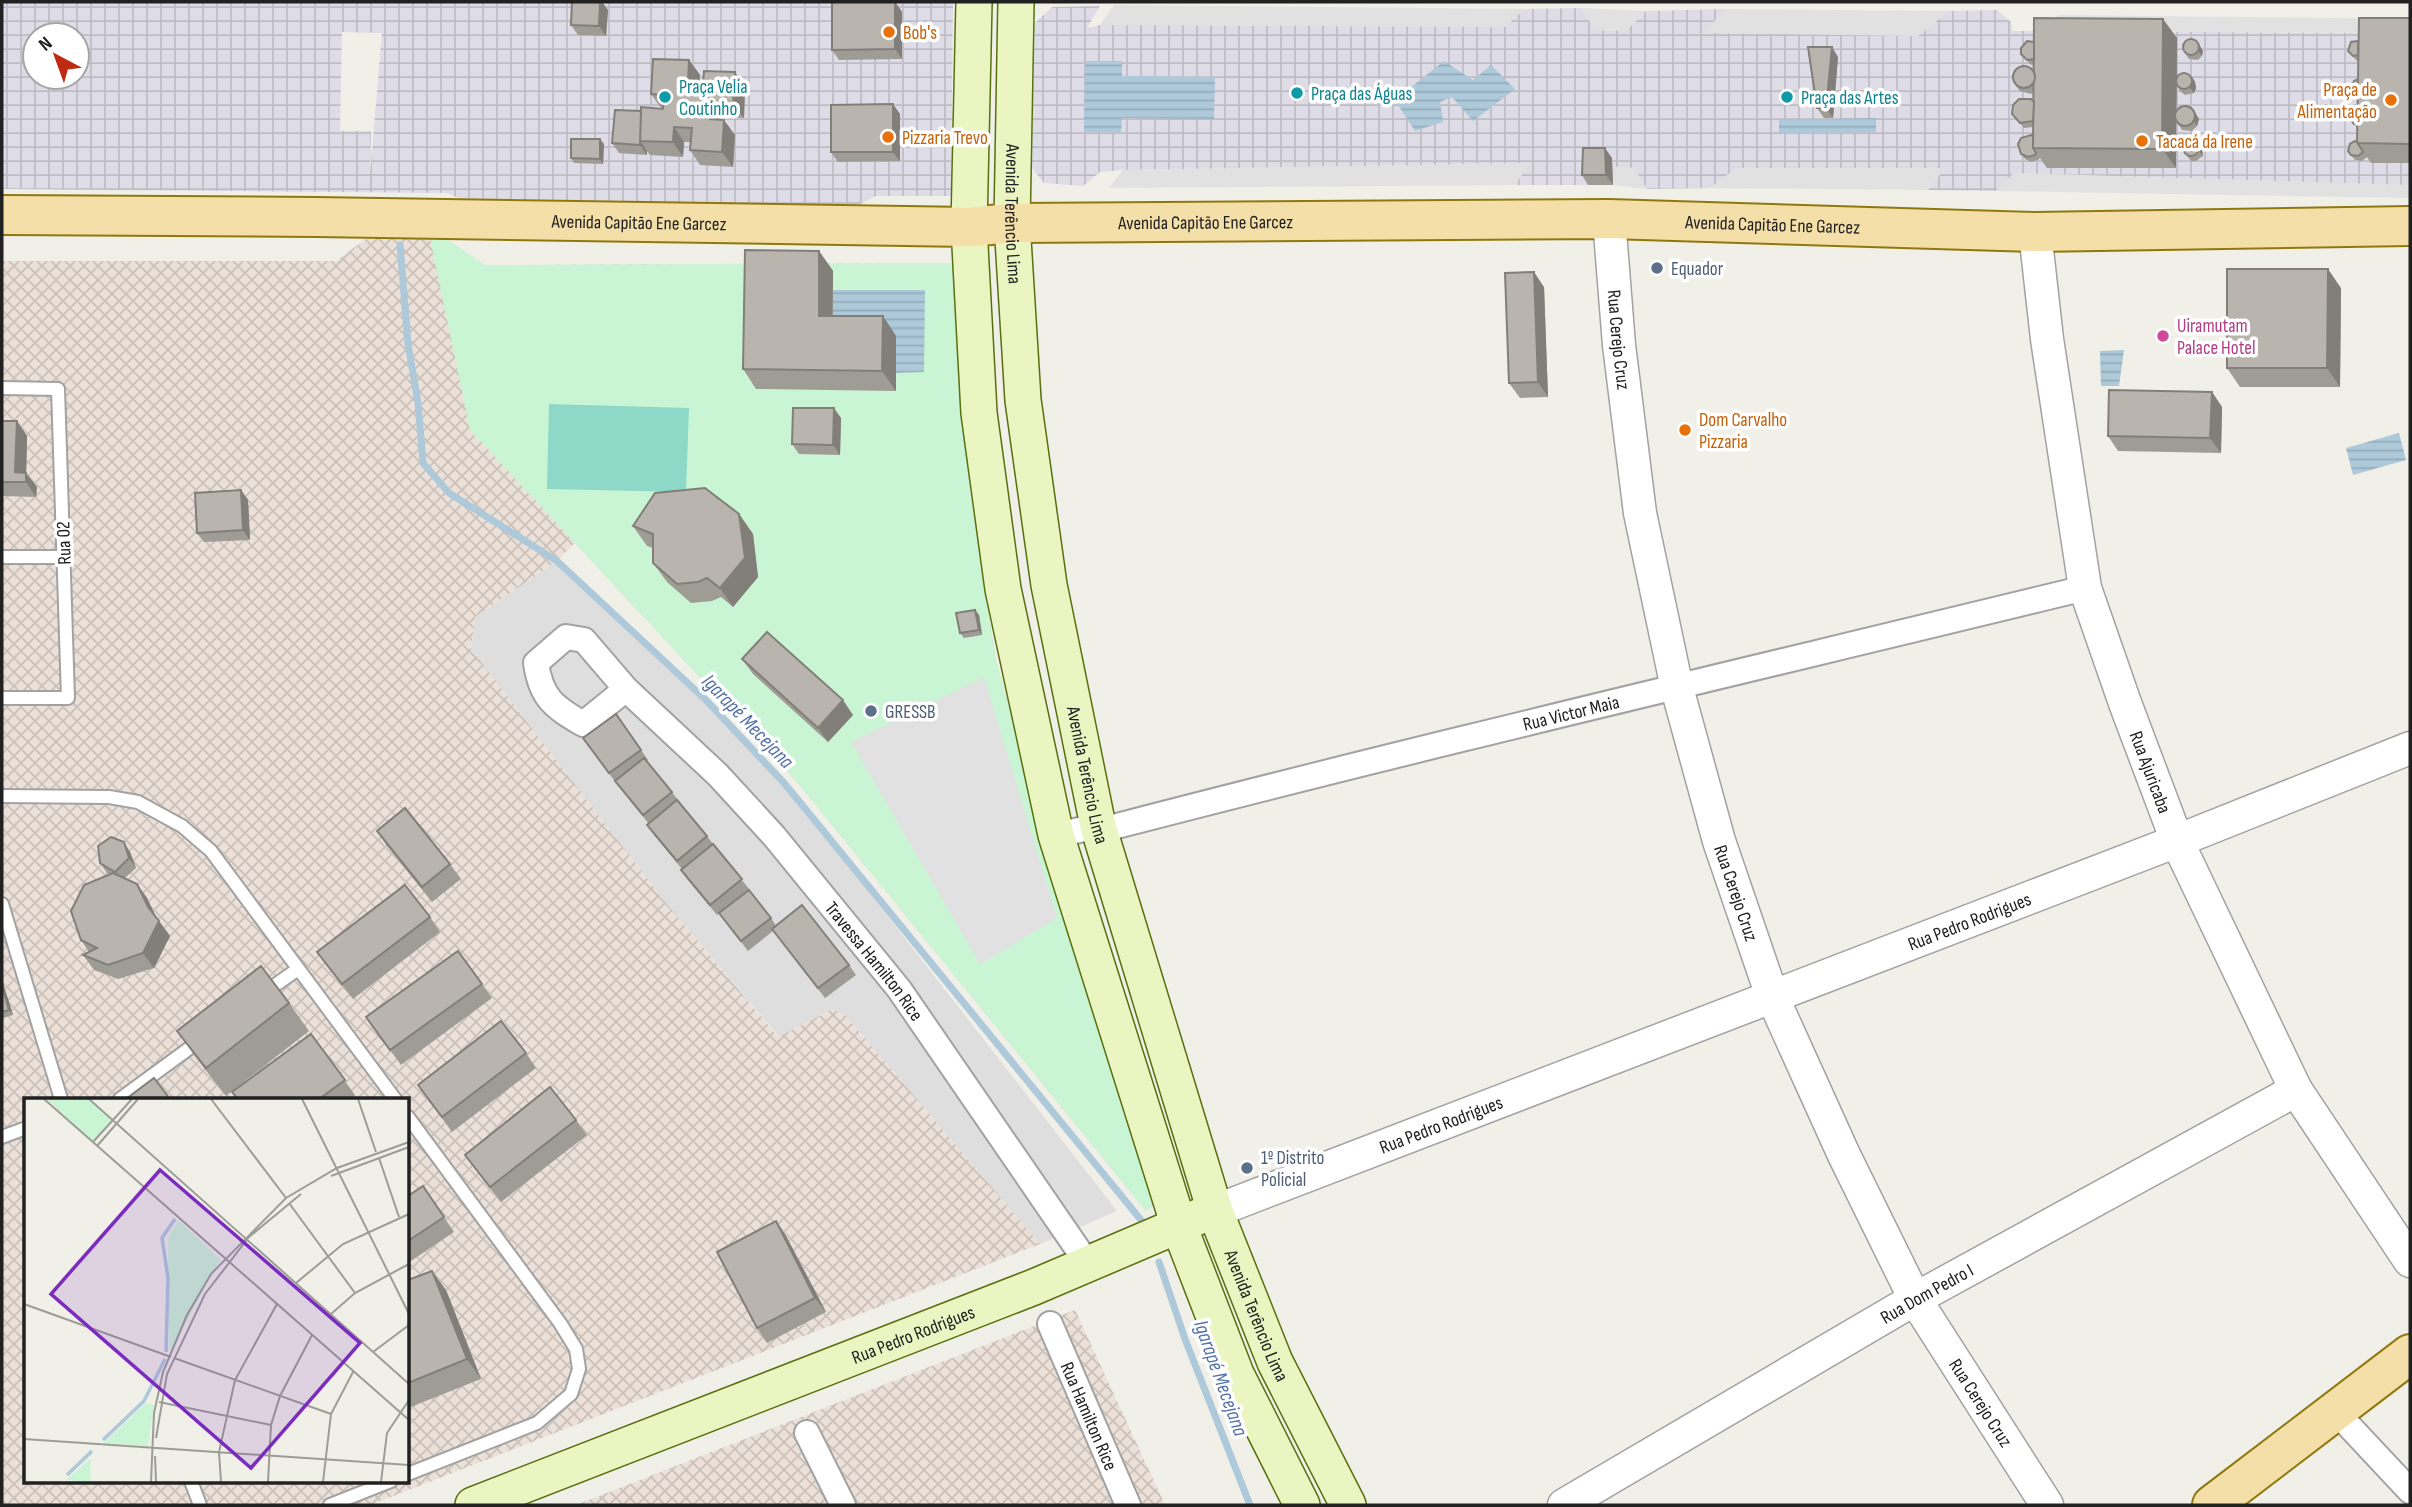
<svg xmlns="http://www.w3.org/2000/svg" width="2412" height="1507" viewBox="0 0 2412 1507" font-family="'Sofia Sans Condensed',sans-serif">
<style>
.residential{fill:#dfdede}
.military{fill:url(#military-cross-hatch);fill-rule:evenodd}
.park{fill:#caf5d4}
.pitch{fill:#8dd8c6}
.parking{fill:#e1e1e1}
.plaza{fill:url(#plaza-grid);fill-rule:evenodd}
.water{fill:url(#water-rules)}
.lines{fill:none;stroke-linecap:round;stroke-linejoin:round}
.stream{stroke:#adc9da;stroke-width:7}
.service-casing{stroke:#a2a2a2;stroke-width:16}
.minor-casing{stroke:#a2a2a2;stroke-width:28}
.tertiary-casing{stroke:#a2a2a2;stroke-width:35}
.secondary-casing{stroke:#58700f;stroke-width:38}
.primary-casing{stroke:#90780d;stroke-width:42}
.service{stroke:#fff;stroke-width:12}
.minor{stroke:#fff;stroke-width:24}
.tertiary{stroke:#fff;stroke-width:32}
.secondary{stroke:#ebf5c2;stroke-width:35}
.primary{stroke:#f4dfa9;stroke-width:38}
.wall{fill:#9f9c96}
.shaded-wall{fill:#827f7a}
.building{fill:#b9b5ae;stroke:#827f7a;stroke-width:2}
.food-dot{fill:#e8710a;stroke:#fff;stroke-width:2.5}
.culture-dot{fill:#0f9aa8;stroke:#fff;stroke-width:2.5}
.service-dot{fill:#5c6f8a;stroke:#fff;stroke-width:2.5}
.hotel-dot{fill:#d1479c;stroke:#fff;stroke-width:2.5}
.labels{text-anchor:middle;stroke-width:7;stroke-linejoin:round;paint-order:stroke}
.food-label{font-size:19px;fill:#c56008;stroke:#fff;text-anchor:start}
.culture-label{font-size:19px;fill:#0d838f;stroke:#fff;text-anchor:start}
.street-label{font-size:19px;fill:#212121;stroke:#fff}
.service-label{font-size:19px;fill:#4e5e75;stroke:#fff;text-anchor:start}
.hotel-label{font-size:19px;fill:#b23c85;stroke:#fff;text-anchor:start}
.water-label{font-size:21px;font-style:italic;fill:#5472a9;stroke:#fff}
.inset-river{fill:none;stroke:#adc9da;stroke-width:3.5}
.inset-road{fill:none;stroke:#9d9d98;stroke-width:2}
.view{fill:#7b2cbf;fill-opacity:0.15;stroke:#7b2cbf;stroke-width:3.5}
.inset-edge{fill:none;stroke:#212121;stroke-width:3.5}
</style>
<defs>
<pattern id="military-cross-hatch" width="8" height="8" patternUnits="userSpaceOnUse" patternTransform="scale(1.75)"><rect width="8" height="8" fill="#ece1d9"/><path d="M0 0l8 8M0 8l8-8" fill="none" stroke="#cac1ba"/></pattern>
<pattern id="plaza-grid" width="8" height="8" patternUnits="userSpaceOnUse" patternTransform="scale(1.75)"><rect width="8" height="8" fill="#dedce6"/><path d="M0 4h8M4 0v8" fill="none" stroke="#bebcc5"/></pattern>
<pattern id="water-rules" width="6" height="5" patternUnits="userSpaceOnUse" patternTransform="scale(1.75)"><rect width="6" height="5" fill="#adc9da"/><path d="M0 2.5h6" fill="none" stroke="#95acbb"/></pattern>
</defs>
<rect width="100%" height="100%" fill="#f0efe8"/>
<path class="residential" d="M557 561 706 700 785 784 1117 1211 1040 1244 846 1016 833 1009 779 1037 666 903 471 649 475 617Z"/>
<g class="military">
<path d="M443 237 485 265 954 263 969 485 996 661 1154 1205 1146 1211 797 782 575 543 557 561 475 617 471 649 666 903 778 1037 833 1009 846 1016 1040 1244 370 1505H2V261H336L367 238ZM26 1099H408V1481H26Z"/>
<path d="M1075 1310 1165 1505H576Z"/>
</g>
<path class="park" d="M443 237 485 265 954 263 969 485 996 661 1154 1205 1146 1211 797 782 470 430 430 238Z"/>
<path class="pitch" d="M549 404 689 408 686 492 547 489Z"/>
<g class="parking">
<path d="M1114 5 1525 9 1506 27 1100 25Z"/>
<path d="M1581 8 1646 11 1626 31 1595 30Z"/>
<path d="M1726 9 1949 11 1918 36 1702 33Z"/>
<path d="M2057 15 2410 19V33L2055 31Z"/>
<path d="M1531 163 1515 185 1109 188 1123 170Z"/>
<path d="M1613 167 1634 168 1647 189 1613 185Z"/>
<path d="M1735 168H1945L1928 190 1710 188Z"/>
<path d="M2013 173 2410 185V198L1995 191Z"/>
<path d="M984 677 1057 918 980 964 851 742Z"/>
</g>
<g class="plaza">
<path d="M2 2H953L951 196H876L850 209 462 200 448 193 2 189ZM342 32 382 33 370 174 371 131H340ZM35 35H77V77H35Z"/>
<path d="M1100 6 1087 28 1100 25 1505 27 1525 9 1581 8 1595 30 1626 31 1646 11 1726 9 1703 33 1918 36 1949 11 1997 10 2011 22 2012 31 2410 33V185L2014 173 1995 191 1928 190 1945 168H1736L1710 188 1647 189 1634 168 1613 167 1612 158H1590L1588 185H1515L1530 163 1123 170 1100 172 1083 186 1044 183 1031 167 1035 23 1052 7Z"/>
</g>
<g class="water">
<path d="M1085 61H1122V76L1215 77 1214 119 1122 118 1121 132H1084Z"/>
<path d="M1444 61 1473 80 1491 65 1515 89 1473 121 1452 97 1440 102 1443 122 1415 131 1395 100Z"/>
<path d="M1876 118V132L1779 133V120Z"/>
<path d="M833 290H925L924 372 896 373 832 335Z"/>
<path d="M2124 350 2119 386H2101L2100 351Z"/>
<path d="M2399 433 2406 460 2353 475 2346 448Z"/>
</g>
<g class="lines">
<g class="stream">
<path d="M400 245 408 344 418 403 423 463 449 493 557 561 706 700 785 784 1141 1220"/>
<path d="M1159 1262 1185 1339 1250 1505"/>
</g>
<defs>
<g id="service">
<path d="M2 388 58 389 68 698H2"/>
<path d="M2 557H63"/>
<path d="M2 796 109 797 138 802 182 826 211 851 395 1099"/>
<path d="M2 904 61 1099"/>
<path d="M264 993 298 969"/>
<path d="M120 1099 202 1039"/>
<path d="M408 1117 560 1323 576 1349 579 1369 571 1394 537 1423 408 1474"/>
<path d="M2 1137 26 1128"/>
<path d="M191 1481 200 1505"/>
<path d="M330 1505 391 1481"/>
</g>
<g id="minor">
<path id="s1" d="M626 689 583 724C554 707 541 698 536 663L566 637 584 640 626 689 718 775 774 836 899 989 1088 1264"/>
<path id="s2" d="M1056 835 1098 826 1113 827C1436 743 1761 667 2085 588"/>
<path id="s3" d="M1050 1324 1128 1505"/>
<path d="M2336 1412 2410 1491"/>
<path d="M807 1433 843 1505"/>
</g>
<g id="tertiary">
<path id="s4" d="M1609 219 1619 345 1640 513 1677 688 1719 841 1772 996 1844 1155 1915 1299 2047 1505"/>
<path id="s5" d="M2035 232 2047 339 2085 588 2125 703 2177 841 2296 1090 2410 1261"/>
<path id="s6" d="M1215 1211 2177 841 2410 748"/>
<path id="s7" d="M1564 1505 1915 1299 2296 1090"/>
</g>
<g id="secondary">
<path d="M974 2 969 227 979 413 1003 589 1056 835 1179 1226 1236 1374 1302 1505"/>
<path id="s8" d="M1016 2 1012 223 1023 400 1049 585 1098 826 1215 1211 1275 1362 1348 1505"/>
<path id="s9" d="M473 1505 1034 1287 1198 1217"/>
</g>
<g id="primary">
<path id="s10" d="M2 215 316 217 969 227 1012 223 1609 219 2035 232 2410 226"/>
<path d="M2212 1505 2410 1354"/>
</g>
</defs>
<use href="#service" class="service-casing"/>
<use href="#minor" class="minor-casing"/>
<use href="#tertiary" class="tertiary-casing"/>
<use href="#secondary" class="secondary-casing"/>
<use href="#primary" class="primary-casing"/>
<use href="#service" class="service"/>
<use href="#minor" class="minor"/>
<use href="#tertiary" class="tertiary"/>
<use href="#secondary" class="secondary"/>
<use href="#primary" class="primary"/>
</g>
<g class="wall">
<path d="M572 2H602L608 10 606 36 578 35 571 25Z"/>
<path d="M895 2 902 12V59L839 60 832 50Z"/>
<path d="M2410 18V163H2371L2367 157 2362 161 2355 160 2348 151 2357 142V128L2351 120 2358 109V97L2353 92 2358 80V61H2357L2348 51 2358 41Z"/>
<path d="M2177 38V77H2192L2195 82 2196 88 2194 93 2185 95 2180 91 2177 85 2176 110 2192 108 2199 119 2197 126 2192 131 2182 130 2176 120V168H2047L2040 158 2038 160 2031 162 2025 159 2021 154 2033 136V127L2024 128 2012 114 2034 102V91L2031 94 2020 91 2016 86 2034 72V64L2031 65 2021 54 2034 42Z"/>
<path d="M2195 39 2203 51 2202 56 2198 60 2189 59 2182 49Z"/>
<path d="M1838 57 1833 118H1824L1817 108Z"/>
<path d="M689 60 700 75 699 84 745 87 744 118 721 117V120L735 135 733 167 700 165 690 150 691 142H684L683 157 650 155 647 151V155L619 153 612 143 661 108 651 94Z"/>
<path d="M900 114V161L838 162 831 152Z"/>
<path d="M604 144 603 164 574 163 571 158Z"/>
<path d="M2202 150 2203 156 2196 161H2191L2183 151Z"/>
<path d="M1612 158 1613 185H1588L1582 175Z"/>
<path d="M819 251 833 271V316H883L896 336V391L756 389 743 369Z"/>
<path d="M1544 287 1548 397 1520 398 1509 383Z"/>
<path d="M2341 288 2340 387H2240L2227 368Z"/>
<path d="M2212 392 2222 407 2221 453 2118 451 2108 436Z"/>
<path d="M841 418 840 455 799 454 792 444Z"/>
<path d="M2 421H17L27 436 26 473 37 487 36 497 2 496Z"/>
<path d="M241 490 248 500 250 540 204 542 197 533Z"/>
<path d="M739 514 753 534 758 577 733 607 721 597 712 601 691 603 667 582 653 563V548L647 546 633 526Z"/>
<path d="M975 610 979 615 982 635 964 638 960 633Z"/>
<path d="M742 659 853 715 828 742 753 674Z"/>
<path d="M616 714 648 760 647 761 749 889 717 915 688 880 681 870 682 869 654 835 647 825 649 824 616 783 583 738Z"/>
<path d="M377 831 450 864 461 879 432 902 387 846Z"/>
<path d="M130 852 136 868 125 878 137 884 147 898 156 917 170 936 154 968 118 979 94 970 83 955 89 952 81 940 109 874 107 873 100 863Z"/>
<path d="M719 913 771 918 776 926 849 965 856 975 825 998 773 931 748 951Z"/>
<path d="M430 917 440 932 353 999 317 952Z"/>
<path d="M458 951 492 998 401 1065 366 1017Z"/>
<path d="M2 980 13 1015 2 1018Z"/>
<path d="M289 1003 309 1031 226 1096 197 1059 177 1031Z"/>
<path d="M311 1034 355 1095 350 1099H237Z"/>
<path d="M526 1053 536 1068 452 1132 418 1085Z"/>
<path d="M576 1120 587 1135 501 1202 465 1155Z"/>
<path d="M423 1186 454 1232 408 1263V1196Z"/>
<path d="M776 1221 786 1236 826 1312 767 1343 757 1328Z"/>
<path d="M408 1280 446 1290 481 1379 408 1408Z"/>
</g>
<g class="shaded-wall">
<path d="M600 2H602L608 10 606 36 599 26Z"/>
<path d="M895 2 902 12V59L895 49Z"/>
<path d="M2163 19 2177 38 2176 168 2162 149Z"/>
<path d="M2200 46 2203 51 2202 56 2198 51Z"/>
<path d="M1832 47 1838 57 1833 118 1826 108Z"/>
<path d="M689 60 700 75 698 98 688 83Z"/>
<path d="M735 72 745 87 744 118 733 104Z"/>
<path d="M2192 77 2195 82 2196 88 2194 93 2190 88Z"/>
<path d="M711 102 721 117 720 134 710 119Z"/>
<path d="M893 104 900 114V161L893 152Z"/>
<path d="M2192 108 2199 119 2197 126 2194 121Z"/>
<path d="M724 120 735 135 733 167 722 152Z"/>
<path d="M674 127 684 142 683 157 673 142Z"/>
<path d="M600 139 604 144 603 164 600 159Z"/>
<path d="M640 141 647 151V155L640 145Z"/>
<path d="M2199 145 2202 150 2203 156 2199 151Z"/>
<path d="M1605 148 1612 158 1613 185 1606 175Z"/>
<path d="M819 251 833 271 832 335 819 316Z"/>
<path d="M2328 269 2341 288 2340 387 2327 368Z"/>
<path d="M1534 272 1544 287 1548 397 1538 382Z"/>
<path d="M883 316 896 336V391L882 371Z"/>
<path d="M2212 392 2222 407 2221 453 2210 438Z"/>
<path d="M834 408 841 418 840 455 833 445Z"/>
<path d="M17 421 27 436 26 482 15 472Z"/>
<path d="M26 473 37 487 36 497 26 482Z"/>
<path d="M241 490 248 500 250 540 243 530Z"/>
<path d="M739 514 753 534 758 577 733 607 720 588Z"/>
<path d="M975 610 979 615 982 635 979 630Z"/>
<path d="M843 700 853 715 828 742 818 728Z"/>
<path d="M124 842 130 852 136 868 129 858Z"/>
<path d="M137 884 147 898 158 921 148 907Z"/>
<path d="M159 921 170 936 154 968 143 953Z"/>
<path d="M2 980 13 1015 9 1010 2 986Z"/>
<path d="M776 1221 786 1236 826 1312 815 1298Z"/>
<path d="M432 1271 446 1290 481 1379 467 1359Z"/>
</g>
<g class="building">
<path d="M572 2H600L599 26 571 25Z"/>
<path d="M832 2H895V49L832 50Z"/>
<path d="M2034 18 2163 19 2162 149 2033 148Z"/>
<path d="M2359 18H2410V144L2357 143Z"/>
<circle cx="2191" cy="47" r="8"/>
<path d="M2027 41 2034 42V59L2027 60 2021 54V48Z"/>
<path d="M2358 41V55L2353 56 2348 51 2351 42Z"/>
<path d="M1808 47H1832L1826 108H1817Z"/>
<path d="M653 59 689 60 688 83 703 84 704 71 735 72 733 104 711 102 710 119 724 120 722 152 690 150 692 128 674 127 673 142 639 141 641 107 663 109 664 95 651 94Z"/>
<circle cx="2024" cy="77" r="11"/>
<circle cx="2184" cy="81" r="8"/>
<path d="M2358 79V94H2357L2353 92 2351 87 2354 81Z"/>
<path d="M2019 99H2031L2034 102 2033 121 2020 123 2012 114 2013 105Z"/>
<path d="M893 104V152H831V105Z"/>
<circle cx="2185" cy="116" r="10"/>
<path d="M2358 109 2357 124H2354L2351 120 2354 110Z"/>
<path d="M615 110 641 111 640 145 612 143Z"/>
<path d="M2031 135 2033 136V148L2036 153 2035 155 2028 157 2021 154 2018 144 2021 138Z"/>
<path d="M571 139H600V159L571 158Z"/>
<circle cx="2191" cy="148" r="8"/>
<path d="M2355 141 2357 142 2363 152 2358 156 2351 155 2348 151 2350 144Z"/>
<path d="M1583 148H1605L1606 175H1582Z"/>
<path d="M745 250 819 251V316H883L882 371 743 369Z"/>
<path d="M2227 269H2328L2327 368H2227Z"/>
<path d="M1534 272 1538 382 1509 383 1505 273Z"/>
<path d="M2109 390 2212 392 2210 438 2108 436Z"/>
<path d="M793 408H834L833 445 792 444Z"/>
<path d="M2 421H17L15 472 26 473V482H2Z"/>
<path d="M705 488 739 514 745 558 720 588 707 578 698 582 677 584 653 563V534L633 526 655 493Z"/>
<path d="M241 490 243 530 197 533 195 493Z"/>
<path d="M975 610 979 630 960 633 956 613Z"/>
<path d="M767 632 843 700 818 728 742 659Z"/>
<path d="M616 714 641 750 609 773 583 738Z"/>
<path d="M644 758 672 792 643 815 615 781Z"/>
<path d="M677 800 707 836 677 861 647 825Z"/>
<path d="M405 808 450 864 422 887 377 831Z"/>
<path d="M111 837 124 842 129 858 115 872 100 863 98 846Z"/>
<path d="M713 844 742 879 710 905 681 870Z"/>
<path d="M113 873 137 884 148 907 159 921 143 953 108 965 83 955 97 948 81 940 71 911 84 885Z"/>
<path d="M405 885 430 917 342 984 317 952Z"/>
<path d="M749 890 771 918 741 941 719 913Z"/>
<path d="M802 905 849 965 818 988 772 929Z"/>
<path d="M458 951 482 984 390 1050 366 1017Z"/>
<path d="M261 966 289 1003 206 1068 177 1031Z"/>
<path d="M2 986 9 1010 2 1012Z"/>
<path d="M501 1021 526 1053 442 1117 418 1085Z"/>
<path d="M311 1034 345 1080 319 1099H238L232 1092Z"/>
<path d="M154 1078 170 1099H126Z"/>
<path d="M550 1087 576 1120 490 1187 465 1155Z"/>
<path d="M423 1186 444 1217 408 1241V1196Z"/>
<path d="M776 1221 815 1298 757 1328 717 1252Z"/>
<path d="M432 1271 467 1359 408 1383V1280Z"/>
</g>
<g class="food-dot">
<circle cx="889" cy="32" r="7"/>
<circle cx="2391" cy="100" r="7"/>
<circle cx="888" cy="137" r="7"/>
<circle cx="2142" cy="141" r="7"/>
<circle cx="1685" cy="430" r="7"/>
</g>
<g class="culture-dot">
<circle cx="1297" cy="93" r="7"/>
<circle cx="665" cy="97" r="7"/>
<circle cx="1787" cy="97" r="7"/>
</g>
<g class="service-dot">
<circle cx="1657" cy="268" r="7"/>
<circle cx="871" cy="711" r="7"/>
<circle cx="1247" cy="1168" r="7"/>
</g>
<circle class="hotel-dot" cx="2163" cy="336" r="7"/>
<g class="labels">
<g class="food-label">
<text x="903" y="39">Bob's</text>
<text x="2377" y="96" text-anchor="end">Praça de<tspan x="2377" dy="22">Alimentação</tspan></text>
<text x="902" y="144">Pizzaria Trevo</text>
<text x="2156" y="148">Tacacá da Irene</text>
<text x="1699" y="426">Dom Carvalho<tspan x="1699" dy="22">Pizzaria</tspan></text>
</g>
<g class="culture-label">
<text x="679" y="93">Praça Velia<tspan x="679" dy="22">Coutinho</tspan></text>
<text x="1311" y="100">Praça das Águas</text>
<text x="1801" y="104">Praça das Artes</text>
</g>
<g class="street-label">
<text dy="7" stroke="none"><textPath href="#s8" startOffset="212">Avenida Terêncio Lima</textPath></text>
<text dy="7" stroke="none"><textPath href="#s10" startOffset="1204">Avenida Capitão Ene Garcez</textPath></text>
<text dy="7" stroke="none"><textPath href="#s10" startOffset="637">Avenida Capitão Ene Garcez</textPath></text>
<text dy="7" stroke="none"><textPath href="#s10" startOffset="1771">Avenida Capitão Ene Garcez</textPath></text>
<text dy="7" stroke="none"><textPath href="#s4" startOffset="121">Rua Cerejo Cruz</textPath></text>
<text transform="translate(63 543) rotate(-92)" y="7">Rua 02</text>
<text dy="7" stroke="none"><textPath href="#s2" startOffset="530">Rua Victor Maia</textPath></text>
<text dy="7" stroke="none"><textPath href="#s5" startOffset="555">Rua Ajuricaba</textPath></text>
<text dy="7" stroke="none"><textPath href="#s8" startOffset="779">Avenida Terêncio Lima</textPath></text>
<text dy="7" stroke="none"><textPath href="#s4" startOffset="688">Rua Cerejo Cruz</textPath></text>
<text dy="7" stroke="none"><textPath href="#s6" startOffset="808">Rua Pedro Rodrigues</textPath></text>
<text dy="7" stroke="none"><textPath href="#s1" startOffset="628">Travessa Hamilton Rice</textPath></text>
<text dy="7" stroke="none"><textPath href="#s6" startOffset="242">Rua Pedro Rodrigues</textPath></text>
<text dy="7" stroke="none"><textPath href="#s7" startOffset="420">Rua Dom Pedro I</textPath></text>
<text dy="7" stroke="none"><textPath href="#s8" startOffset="1346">Avenida Terêncio Lima</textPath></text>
<text dy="7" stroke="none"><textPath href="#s9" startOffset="472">Rua Pedro Rodrigues</textPath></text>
<text dy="7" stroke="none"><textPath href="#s4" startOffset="1255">Rua Cerejo Cruz</textPath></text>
<text dy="7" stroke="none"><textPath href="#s3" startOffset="100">Rua Hamilton Rice</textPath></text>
</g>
<g class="service-label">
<text x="1671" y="275">Equador</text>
<text x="885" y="718">GRESSB</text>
<text x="1261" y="1164">1º Distrito<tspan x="1261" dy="22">Policial</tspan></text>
</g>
<g class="hotel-label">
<text x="2177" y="332">Uiramutam<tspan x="2177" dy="22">Palace Hotel</tspan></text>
</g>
<g class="water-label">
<text transform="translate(748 721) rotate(46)" y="7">Igarapé Mecejana</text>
<text transform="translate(1221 1378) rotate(70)" y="7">Igarapé Mecejana</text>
</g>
</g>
<g transform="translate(24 1098)">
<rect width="385" height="385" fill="#f0efe8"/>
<path d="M23 1H64L89 23 69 44ZM154 122 196 162 145 255 144 141ZM122 305 130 307 124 348 80 345ZM66 361 67 384 42 382Z" fill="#caf5d4"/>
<path class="inset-river" d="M142 254 144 180 138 140 151 121M79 342 120 303 141 261M43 377 68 353"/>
<path class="inset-road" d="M20 1 385 322M65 1 385 286M187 1 262 100M278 1 385 216M334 1 352 54M69 44 108 1M73 48 114 1M355 60 375 119M307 78 385 49M265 105 331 195M272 185 319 146 385 116M0 206 147 259M307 216 331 195 385 166M349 254 385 227M150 260 307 316M135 304 247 327M132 340 143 276 181 196 225 139 277 96M0 341 385 367M131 358 132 384M127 384 130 315 139 274 163 217 187 176 262 100 313 70 385 44M197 384 195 354 211 282 253 206M244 384 247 327 256 298 288 237M299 384 307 316 329 274M357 384 363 335 385 302"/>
<path class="view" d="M136 72 336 245 227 370 27 196Z"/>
<rect width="385" height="385" class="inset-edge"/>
</g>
<rect width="2412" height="1507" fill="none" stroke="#212121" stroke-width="7"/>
<g transform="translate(56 56) rotate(319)"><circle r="33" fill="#ffffff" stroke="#a6a6a6" stroke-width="2"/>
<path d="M0-5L12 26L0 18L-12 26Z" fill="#bf2b12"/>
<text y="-10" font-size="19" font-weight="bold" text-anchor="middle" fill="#212121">N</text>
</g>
</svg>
